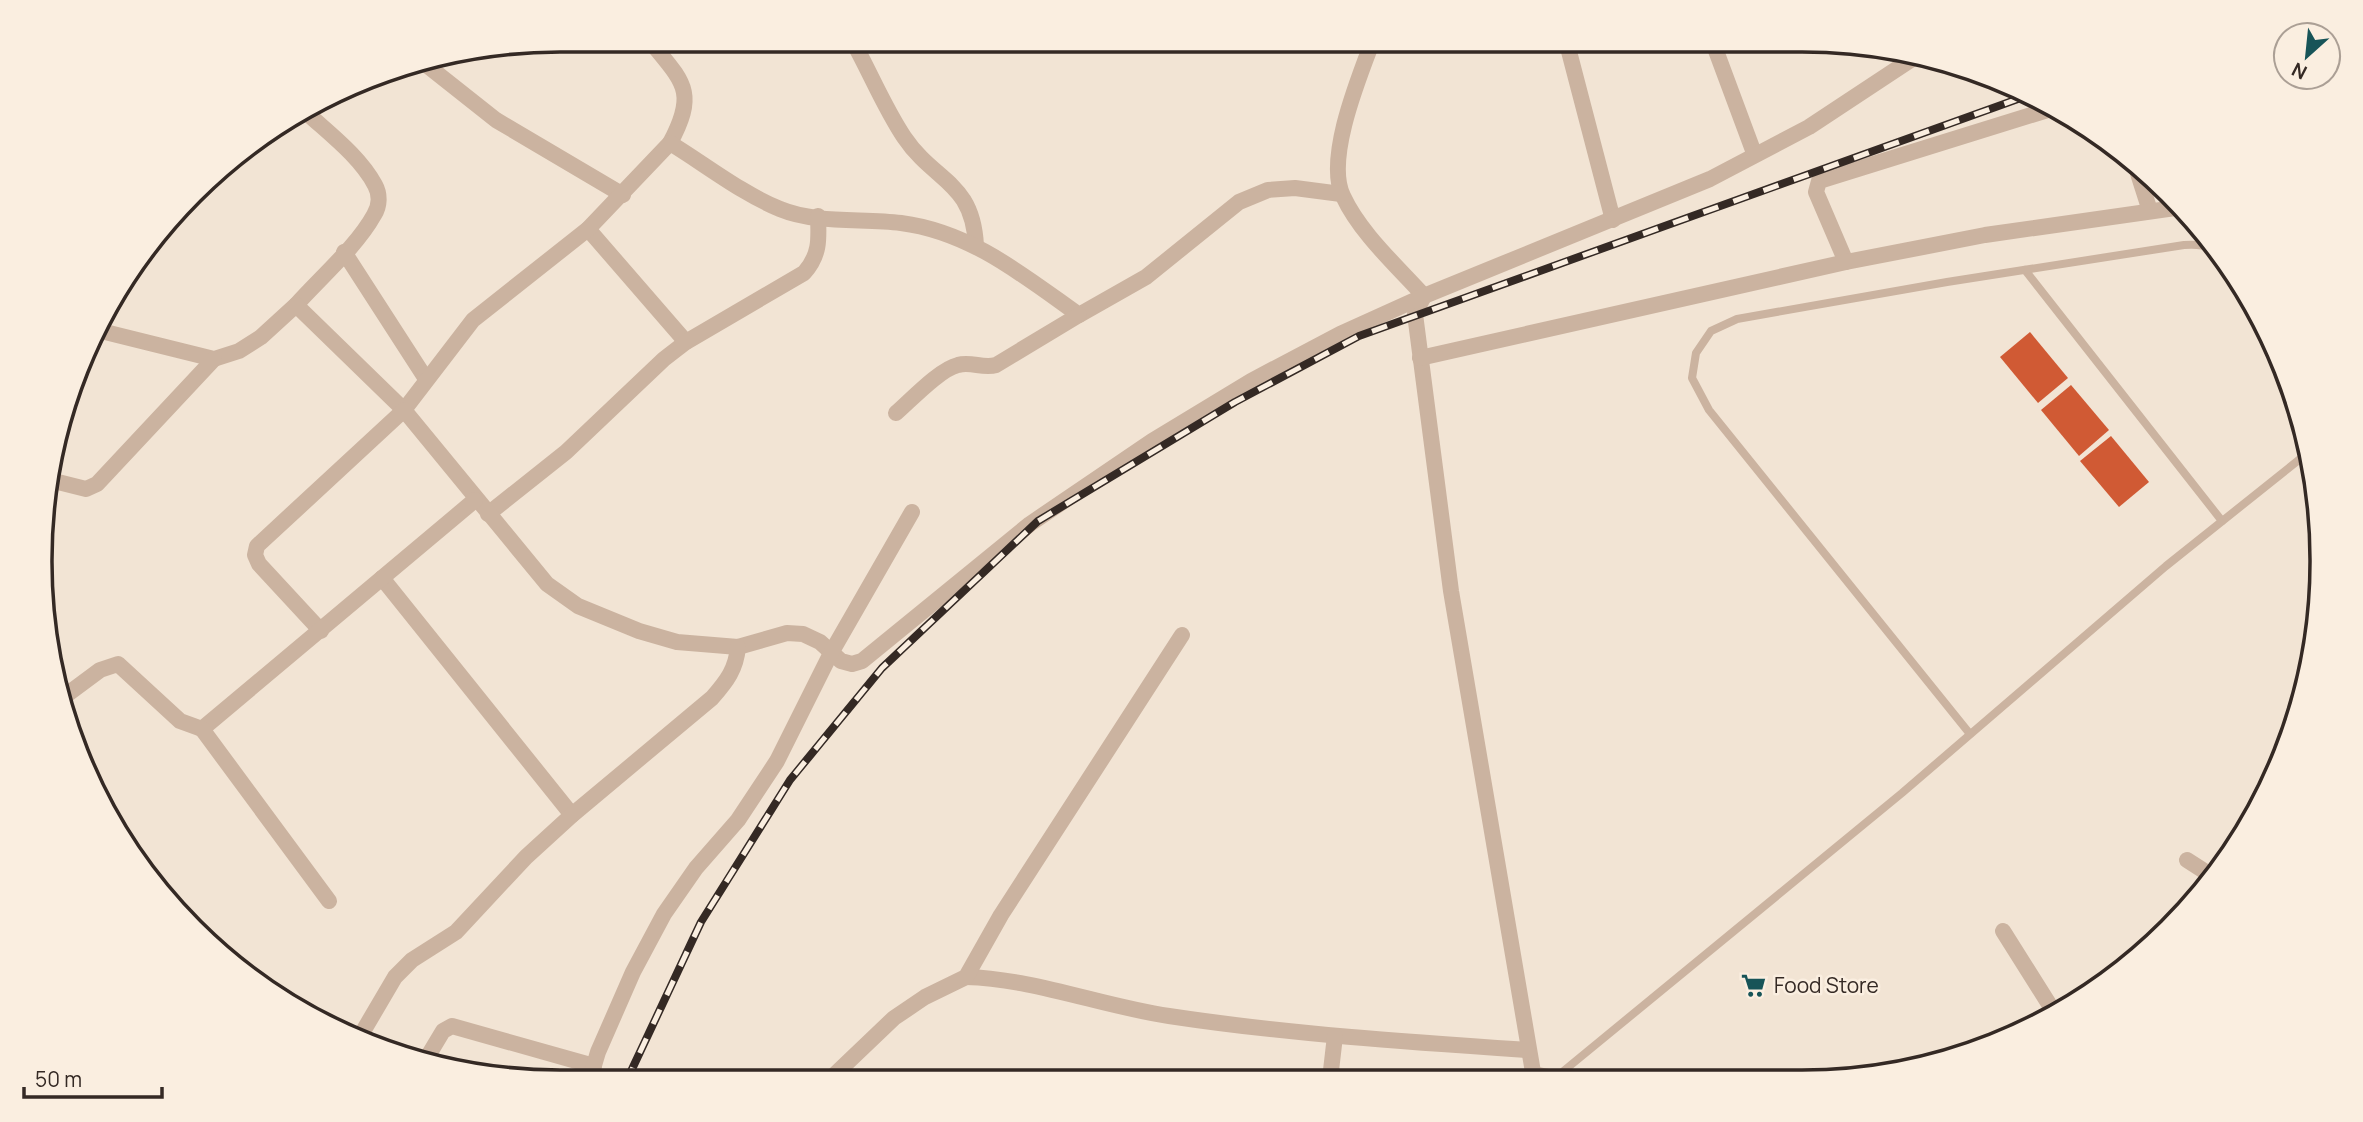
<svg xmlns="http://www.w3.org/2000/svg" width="2363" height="1122" viewBox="0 0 2363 1122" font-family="Manrope,sans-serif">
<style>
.building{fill:#d05a34}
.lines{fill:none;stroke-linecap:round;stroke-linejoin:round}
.service{stroke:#cbb3a0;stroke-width:8}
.minor{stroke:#cbb3a0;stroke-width:16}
.rail-casing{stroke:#342924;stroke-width:8}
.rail{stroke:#faeee0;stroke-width:5;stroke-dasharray:16;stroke-linecap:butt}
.labels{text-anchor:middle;stroke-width:5;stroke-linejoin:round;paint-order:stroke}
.poi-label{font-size:21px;fill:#342924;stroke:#faeee0;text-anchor:start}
.rim{fill:none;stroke:#342924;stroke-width:3.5}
</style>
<rect width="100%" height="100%" fill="#f2e4d4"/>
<g class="building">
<path d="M2030 332 2068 378 2038 403 2000 357Z"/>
<path d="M2071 385 2109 430 2079 456 2041 410Z"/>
<path d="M2111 436 2149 482 2119 507 2080 461Z"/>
</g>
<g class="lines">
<g class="service">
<path d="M2025 270 2222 521"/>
<path d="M1970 734 1709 410 1692 378 1696 353 1711 331 1737 319 1947 282 2184 245C2222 242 2216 260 2239 279"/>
<path d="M1555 1078 1902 793 2166 566 2310 451"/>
</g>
<g class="minor">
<path d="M649 40C683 82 698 91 670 143"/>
<path d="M852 40C870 72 884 107 904 137 935 183 973 181 976 246"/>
<path d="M1373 40C1359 77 1325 159 1343 196 1360 233 1397 266 1424 296L1415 314 1451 591 1534 1078"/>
<path d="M1566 40 1613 220"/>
<path d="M1712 40 1754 153"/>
<path d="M424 63 496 120 623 195"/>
<path d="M2135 164 2150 211"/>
<path d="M588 229 686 342"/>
<path d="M344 252 426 379"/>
<path d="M1846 262 1816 192 1819 181 2054 108"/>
<path d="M296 305C320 278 357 246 374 215 380 206 380 194 375 185 360 157 331 135 308 114"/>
<path d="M97 330 214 359 239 351 261 337 296 305 404 410 473 320 588 229 670 143C706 165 741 193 780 209 816 224 863 218 901 223 971 232 1024 276 1079 315L1146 277 1239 202 1268 190 1295 188 1341 194"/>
<path d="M1420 358 1846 262 1985 235 2182 207"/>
<path d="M896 413C911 400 940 369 958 365 971 361 983 369 996 365L1079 315"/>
<path d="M50 480 86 489 97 484 214 359"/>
<path d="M488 514 566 452 664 359 686 342 804 273C820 255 819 240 818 216"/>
<path d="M382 578 572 815"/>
<path d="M321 631 259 564 255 555 257 546 404 410 547 584 578 606 639 631 677 642 738 647 787 633 803 634 820 642 841 661 852 664 862 661 1030 524 1152 441 1251 381 1340 334 1424 296 1710 179 1809 127 1918 55"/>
<path d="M65 696 100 670 118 664 180 721 202 729 475 500"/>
<path d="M202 729 329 901"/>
<path d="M2187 860 2215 878"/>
<path d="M2003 931 2054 1012"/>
<path d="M966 977C1035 979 1101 1006 1169 1016 1288 1034 1408 1042 1528 1050"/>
<path d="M358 1040 395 977 412 960 456 932 526 857 572 815 712 698C727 681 736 669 738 647"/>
<path d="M425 1061 443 1031 452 1026 594 1066"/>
<path d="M1533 1074 1554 1078"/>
<path d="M1330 1079 1335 1036"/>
<path d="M828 1081 894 1018 925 997 966 977 1001 915 1182 635"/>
<path d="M589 1082 598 1052 633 972 664 914 696 868 738 820 777 761 831 653 912 512"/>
</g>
<defs>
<path id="rail" d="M626 1082 701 922 790 780 882 668 1038 521 1235 402 1359 336 2029 95"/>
</defs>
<use href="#rail" class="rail-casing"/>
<use href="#rail" class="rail"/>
</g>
<defs>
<symbol id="supermarket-bare" viewBox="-9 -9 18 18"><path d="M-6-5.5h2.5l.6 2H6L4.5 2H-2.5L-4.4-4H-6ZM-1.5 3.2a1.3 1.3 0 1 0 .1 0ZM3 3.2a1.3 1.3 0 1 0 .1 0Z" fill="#175458" stroke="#faeee0" stroke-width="2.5" paint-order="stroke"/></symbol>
</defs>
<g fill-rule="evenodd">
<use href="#supermarket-bare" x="1736" y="968" width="35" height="35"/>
</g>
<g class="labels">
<g class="poi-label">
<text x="1774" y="993">Food Store</text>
</g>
</g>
<path d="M0 0H2363V1122H0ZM560 52H1802A508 508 0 0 1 2310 560V562A508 508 0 0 1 1802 1070H560A508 508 0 0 1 52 562V560A508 508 0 0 1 560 52Z" fill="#faeee0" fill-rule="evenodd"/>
<path class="rim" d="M560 52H1802A508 508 0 0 1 2310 560V562A508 508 0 0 1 1802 1070H560A508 508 0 0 1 52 562V560A508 508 0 0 1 560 52Z"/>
<g transform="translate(2307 56) rotate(207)"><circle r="33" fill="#faeee0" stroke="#ab9f95" stroke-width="2"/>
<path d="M0-5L12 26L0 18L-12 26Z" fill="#175458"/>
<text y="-10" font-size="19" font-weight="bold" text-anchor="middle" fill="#342924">N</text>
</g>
<path d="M24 1087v10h138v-10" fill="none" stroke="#342924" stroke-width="3.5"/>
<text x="35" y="1087" font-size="21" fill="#342924" stroke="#faeee0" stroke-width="5" paint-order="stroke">50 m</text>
</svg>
